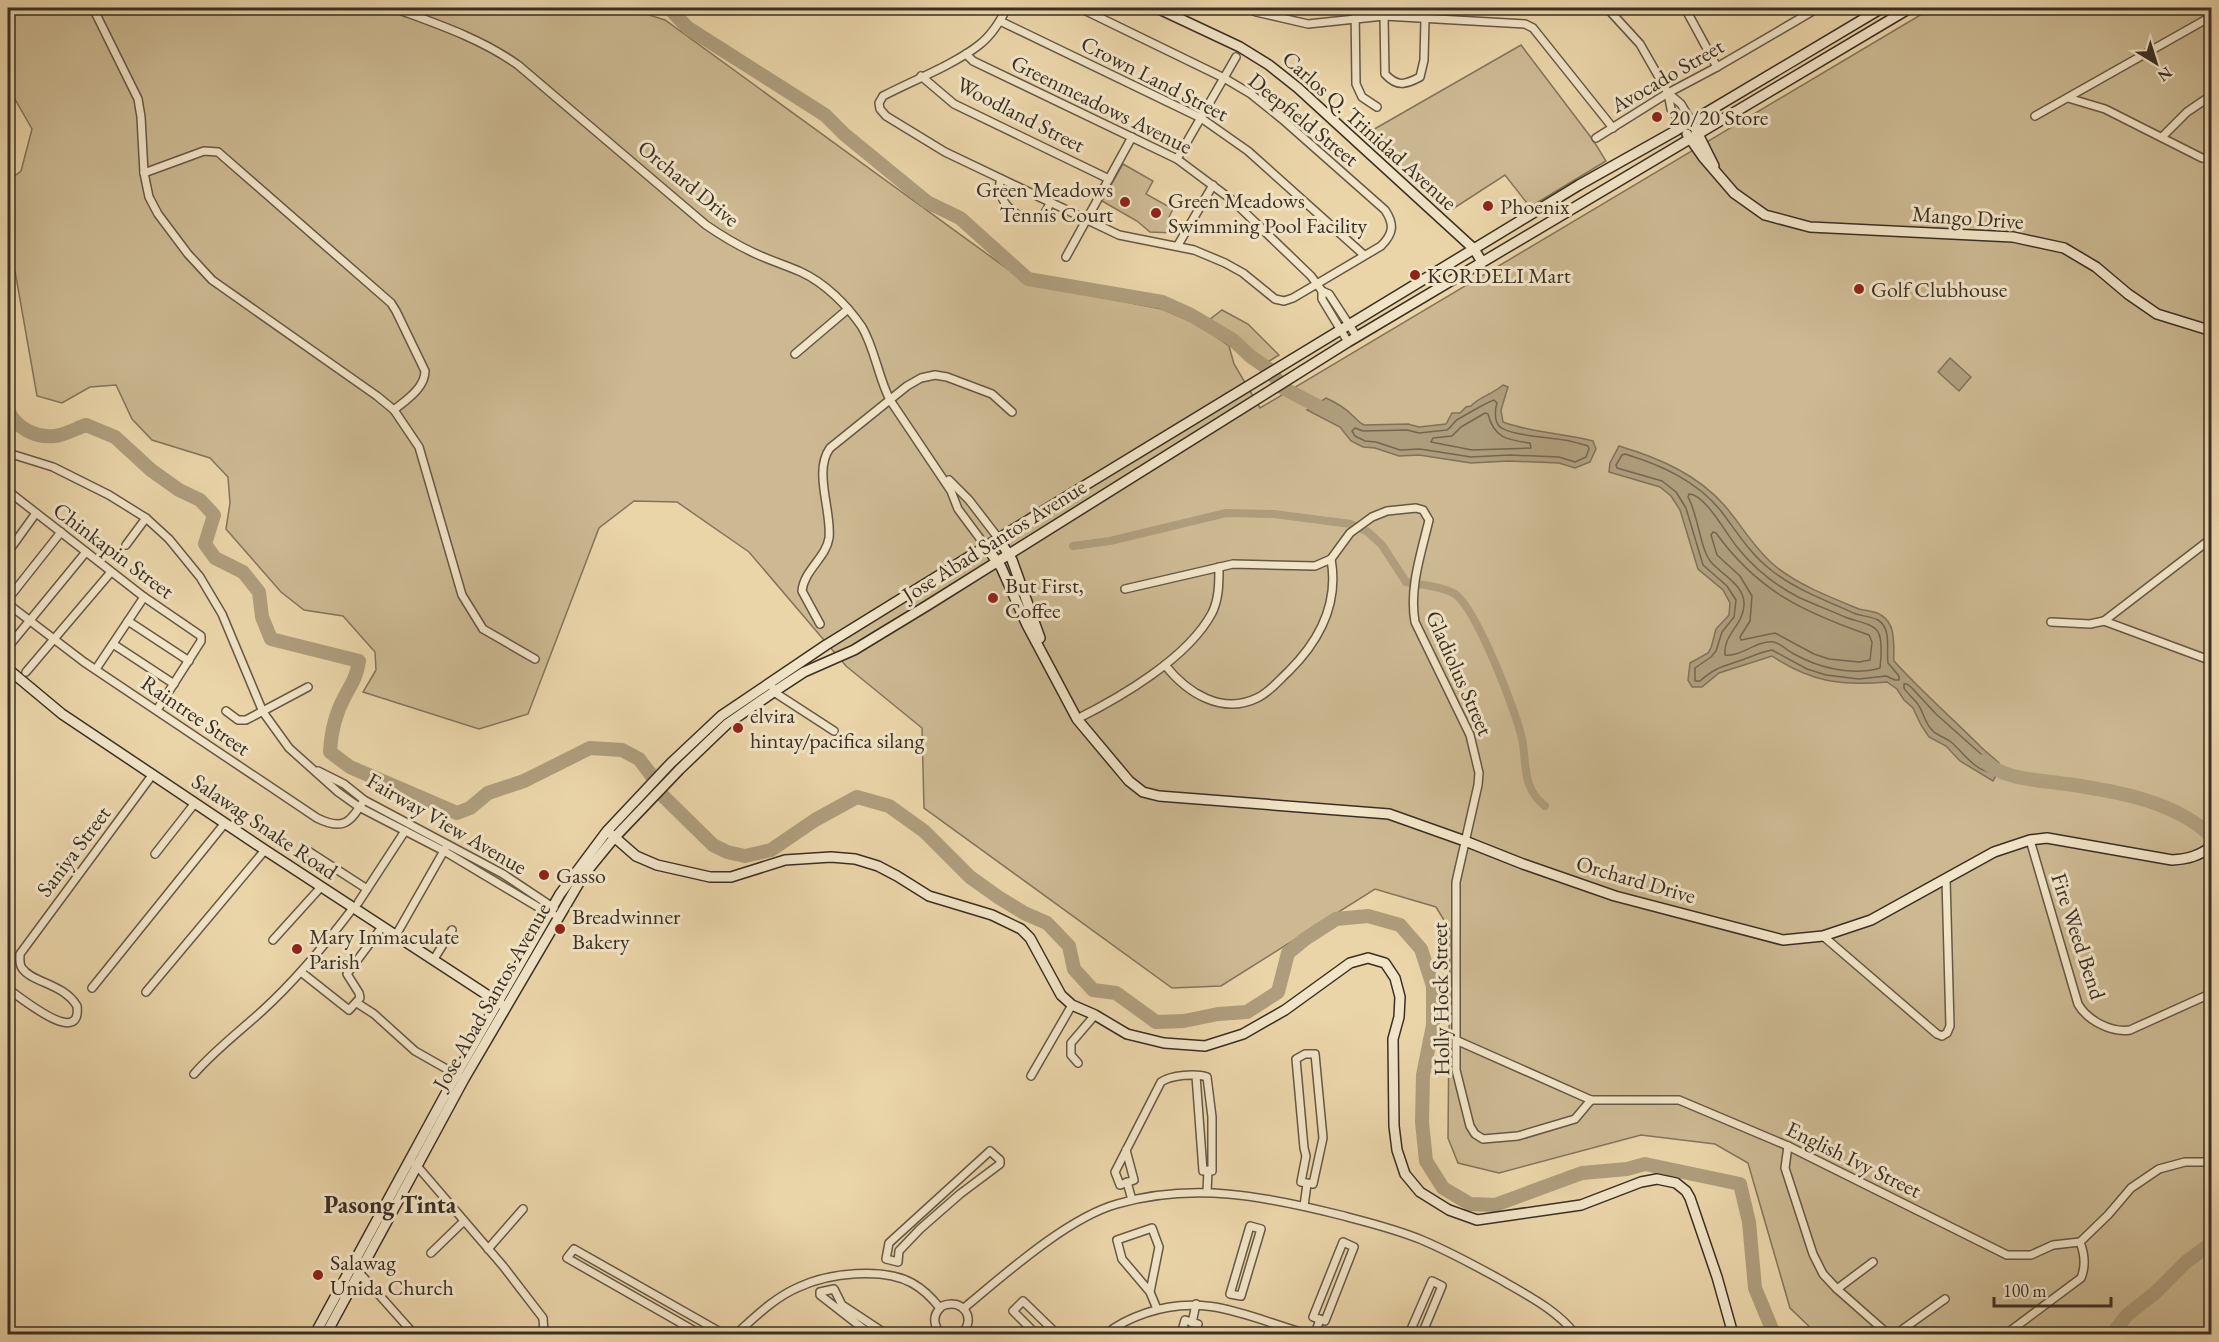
<svg xmlns="http://www.w3.org/2000/svg" width="2219" height="1342" viewBox="0 0 2219 1342" font-family="'EB Garamond',serif">
<style>
.green{fill:#ccb992;stroke:#83745b;stroke-width:1.5}
.water{fill:#ae9d7c;stroke:#807159;stroke-width:1.5}
.lines{fill:none;stroke-linecap:round;stroke-linejoin:round}
.shore{stroke:#746650;stroke-width:1.5}
.canal{stroke:#ae9d7c;stroke-width:8}
.river{stroke:#ae9d7c;stroke-width:14}
.street-casing{stroke:#665845;stroke-width:10}
.secondary-casing{stroke:#3a2f24;stroke-width:12}
.street{stroke:#f1e4c7;stroke-width:7}
.secondary{stroke:#f1e4c7;stroke-width:9}
.poi-dot{fill:#8f2418;stroke:#f1e4c7;stroke-width:2}
.labels{text-anchor:middle;stroke-width:6;stroke-linejoin:round;paint-order:stroke}
.street-label{font-size:22px;fill:#3a2f24;stroke:#f1e4c7}
.poi-label{font-size:22px;fill:#3a2f24;stroke:#f1e4c7;text-anchor:start}
.neighbourhood-label{font-size:24px;font-weight:bold;fill:#3a2f24;stroke:#f1e4c7}
</style>
<rect width="100%" height="100%" fill="#ead5a9"/>
<filter id="stains"><feTurbulence type="fractalNoise" baseFrequency=".00333" numOctaves="4"/><feColorMatrix values="0 0 0 0 .2 0 0 0 0 .09 0 0 0 0 .02 0 0 0 .5 -.17"/></filter>
<radialGradient id="worn" r=".72"><stop offset=".6" stop-color="#630" stop-opacity="0"/><stop offset="1" stop-color="#630" stop-opacity=".3"/></radialGradient>
<g class="green">
<path d="M8 8H627L665 20 1027 283 1162 309 1199 325 1229 346 1234 364 1260 408 1932 8H2211V1334H1817L1790 1308 1748 1163 1715 1144 1641 1135 1499 1173 1458 1163 1448 1138 1450 930 1436 907 1375 889 1221 986 1172 988 924 808 922 728 846 666 749 552 677 502 634 501 599 528 528 714 479 729 363 692 376 670 375 652 343 616 304 610 281 592 226 529 230 503 228 477 210 458 152 440 132 419 116 385 90 387 62 403 37 396 15 271 8 262V181L21 171 32 129 8 87Z"/>
<path d="M1521 45 1593 140 1606 161 1530 207 1505 175 1448 212 1364 135Z"/>
<path d="M1123 164 1153 181 1146 194 1173 209 1169 217 1179 223 1174 233 1150 232 1137 221 1102 201Z"/>
<path d="M1222 310 1248 324 1279 355 1266 363 1209 320Z"/>
</g>
<g class="water">
<path d="M1950 358 1971 377 1959 391 1938 372Z"/>
<path d="M1503 385 1508 387 1501 410 1503 422C1532 433 1563 433 1593 441L1596 449 1590 462 1575 468 1559 463 1509 461 1471 463 1419 455 1399 456 1375 448 1363 447 1351 441 1340 427 1307 410 1326 398C1335 402 1345 408 1352 415 1357 419 1358 422 1364 425L1408 424 1419 427 1446 424 1452 413H1460L1466 407 1471 406C1479 397 1493 394 1503 385Z"/>
<path d="M1619 446C1659 458 1697 474 1725 506 1742 526 1754 548 1774 565 1798 585 1830 597 1859 609 1866 611 1875 611 1881 615 1897 625 1893 645 1894 661 1921 691 1952 718 1981 747 1987 753 1993 757 1999 763L1997 774 1993 781 1960 761 1946 746 1929 737 1921 725 1913 708 1904 700 1897 689 1887 682C1841 686 1811 682 1772 656L1719 673 1702 687H1692L1688 680 1690 663 1708 653 1711 648 1716 629 1729 615 1730 603 1723 590 1698 569 1680 510 1671 496 1660 487 1609 472 1610 463Z"/>
</g>
<g class="lines">
<g class="shore">
<path d="M1494 400 1497 403C1495 409 1494 420 1499 426 1509 436 1550 437 1564 440 1572 441 1580 444 1588 446L1589 449 1586 457 1575 462 1559 457 1510 455 1471 457 1420 449 1400 450 1376 442 1365 441 1355 436 1352 431 1355 428 1363 431 1407 430 1419 433 1447 430C1452 427 1454 421 1458 419 1470 413 1481 405 1494 400Z"/>
<path d="M1485 413 1488 414C1494 438 1507 440 1530 443L1531 448 1472 450 1431 442 1433 438 1452 436 1461 427Z"/>
<path d="M1625 454C1661 465 1697 481 1721 511 1737 532 1750 554 1771 570 1796 590 1827 601 1856 614 1863 616 1872 617 1878 620 1892 629 1886 649 1888 663L1899 676V680H1895L1886 676 1859 679 1826 675 1807 669 1772 650C1760 652 1751 657 1739 661 1721 667 1715 668 1700 681H1695V668L1711 657 1716 651 1722 632 1734 617 1736 600 1727 586 1703 565 1686 508 1676 492 1662 481 1617 468 1616 465 1622 455Z"/>
<path d="M1689 494C1705 494 1727 535 1737 547 1753 567 1775 585 1798 597 1813 604 1829 610 1845 617 1854 621 1873 623 1878 632 1883 640 1881 659 1880 668 1852 676 1819 668 1794 654 1788 651 1781 644 1774 642 1756 640 1742 657 1725 655 1723 634 1743 626 1744 605 1745 585 1722 575 1711 562 1700 549 1698 514 1688 497Z"/>
<path d="M1713 532 1716 533C1758 591 1803 612 1869 635L1872 642 1870 660 1859 662 1829 659 1814 654 1775 633 1741 640 1740 637 1750 621 1752 596 1740 576 1717 555 1711 535Z"/>
<path d="M1904 684H1907L1911 687 1936 714 1990 762 1992 765 1991 772C1976 772 1962 751 1951 742 1945 737 1937 736 1932 730 1925 723 1924 714 1919 706 1915 699 1908 695 1904 688Z"/>
</g>
<path class="canal" d="M1073 546 1110 541 1226 513 1274 514 1351 524 1368 532 1382 545 1406 582C1421 585 1442 586 1455 594 1476 608 1519 717 1523 744 1526 768 1524 790 1545 806"/>
<g class="river">
<path d="M669 8 688 28 825 115 844 134 927 202 960 218 1028 279 1162 302 1191 315 1233 340 1250 356 1270 370 1283 388 1331 413"/>
<path d="M8 410C16 428 35 438 55 436 65 435 77 428 86 425L115 437 151 470 179 490 200 500 214 515 205 544 215 558 243 572 259 592 262 617 271 639 359 661C356 678 353 681 345 696 335 714 331 732 330 752L350 767 457 813 470 808 488 793 524 781 590 748 622 750 639 759 652 776 663 796 713 845 727 852 745 856 771 850 815 820 857 797 889 806 924 831 970 877 998 897 1024 913 1047 923 1069 946 1074 969 1093 990 1116 993 1156 1022 1184 1021 1218 1014 1247 1012 1278 992 1288 953 1305 939 1336 919 1368 916 1400 925 1421 949 1433 986V1025L1423 1075 1422 1122 1426 1161 1443 1188 1470 1204 1495 1205 1582 1173 1627 1169 1645 1164 1740 1184 1749 1222 1755 1288 1774 1334"/>
<path d="M1984 761C2004 780 2040 780 2067 784 2115 791 2176 801 2212 837"/>
<path d="M2112 1334 2127 1315 2155 1293 2186 1262 2212 1243"/>
</g>
<defs>
<g id="street">
<path d="M93 8 138 99 141 117 144 173 149 197 158 214 188 254 212 280 377 396 394 410 419 447 462 595 483 629 535 659"/>
<path d="M394 8C437 24 480 38 518 65L706 225C722 236 737 245 754 253 769 260 785 265 801 272 825 283 847 305 862 327 875 349 878 377 890 400L951 491 958 509 987 548"/>
<path d="M1007 8C1000 21 992 35 979 45 955 64 912 81 883 96L879 103 880 109 886 116 945 152 1119 235 1194 250 1225 263 1243 273 1275 299 1284 301 1293 298 1381 246C1393 234 1395 225 1385 210L1282 119 1251 94 1224 78 1080 8"/>
<path d="M1247 8 1256 12 1308 24 1384 16 1525 24 1533 28 1613 128"/>
<path d="M1355 8 1356 84 1362 97 1377 107"/>
<path d="M1607 8 1640 44 1668 93 1671 109 1683 127"/>
<path d="M1685 8 1717 67"/>
<path d="M1384 16 1385 74C1397 87 1405 85 1420 77L1424 60 1425 19"/>
<path d="M1000 21 1201 118 1248 151 1364 255"/>
<path d="M966 54 973 61 1177 159 1232 200 1311 276 1322 291V299L1348 342"/>
<path d="M921 76 954 104 1109 179"/>
<path d="M1668 93 1681 104 1691 121"/>
<path d="M2068 98 2105 109 2202 158 2212 159"/>
<path d="M2035 116 2212 16"/>
<path d="M2162 137 2187 112 2212 95"/>
<path d="M1596 138 1668 93 1717 67 1818 8"/>
<path d="M1177 159 1236 57"/>
<path d="M144 173 204 151 218 152 391 303 396 311 425 371C425 388 406 400 394 410"/>
<path d="M1001 179C993 200 1020 224 1038 218 1045 216 1048 208 1050 203"/>
<path d="M1178 245 1213 185"/>
<path d="M1066 257 1132 137"/>
<path d="M1322 291 1329 294 1357 337"/>
<path d="M795 354 848 309"/>
<path d="M8 453 53 467 109 495 146 518 169 539 200 577 222 614 263 712 289 748 338 792 359 807 444 851 548 913 553 914"/>
<path d="M949 480 969 500 999 539"/>
<path d="M8 491 144 597 201 636V641L157 710"/>
<path d="M126 545 146 518"/>
<path d="M8 552 36 513"/>
<path d="M1125 589 1233 564 1315 566 1331 559 1350 533 1372 517 1387 511 1416 508 1423 510 1429 520C1421 554 1409 588 1415 622L1470 735 1479 773 1478 785 1456 882V1070L1470 1126 1475 1134 1483 1139 1518 1136 1575 1119 1591 1100"/>
<path d="M8 599 61 532"/>
<path d="M8 604 84 662 317 818C343 831 350 823 364 800"/>
<path d="M128 621 189 661"/>
<path d="M2104 621 2212 661"/>
<path d="M2051 622 2090 624 2104 621 2212 538"/>
<path d="M820 624 802 591C804 570 826 558 829 538 832 511 813 471 830 448L907 386 921 378 935 375 947 377 992 394 1012 412"/>
<path d="M113 644 174 684"/>
<path d="M8 647 86 552"/>
<path d="M1165 665C1187 693 1222 715 1257 698 1270 692 1279 680 1289 671 1320 640 1339 603 1331 559"/>
<path d="M96 669 144 597"/>
<path d="M26 672 111 572"/>
<path d="M773 688 777 694 834 731"/>
<path d="M226 711 238 720H246L308 687"/>
<path d="M1077 719C1121 697 1188 658 1212 613 1219 599 1219 583 1219 567"/>
<path d="M318 771 344 784 364 800 503 874 554 908"/>
<path d="M2030 840 2078 1004C2087 1020 2111 1033 2130 1030L2212 993"/>
<path d="M305 849 367 889"/>
<path d="M155 854 195 803"/>
<path d="M358 903 405 831"/>
<path d="M396 935 445 849"/>
<path d="M1823 936 1937 1034 1942 1036 1947 1033 1950 1026 1946 879"/>
<path d="M273 940 321 887"/>
<path d="M434 959 452 930"/>
<path d="M301 972 349 1010 360 998 359 993 347 974 382 927"/>
<path d="M92 988 225 823"/>
<path d="M8 989C19 996 82 1049 77 1006 63 983 32 983 22 968 19 964 20 959 20 954L153 774"/>
<path d="M146 992 265 850"/>
<path d="M357 1003 374 1014 415 1051 459 1076"/>
<path d="M1458 1041 1591 1100H1679L1788 1146 2007 1255H2031L2053 1245 2080 1242 2108 1215 2131 1188 2159 1169 2185 1162H2212"/>
<path d="M1305 1054H1315L1323 1138 1313 1184 1301 1182 1306 1156 1304 1148 1296 1059Z"/>
<path d="M1078 1063 1071 1055V1043L1095 1015"/>
<path d="M194 1074C215 1050 239 1032 262 1011 296 980 325 945 353 908"/>
<path d="M1031 1076 1072 1005"/>
<path d="M1788 1146 1785 1168 1813 1254 1823 1274 1837 1289 1888 1334"/>
<path d="M1126 1150 1134 1180 1120 1185 1115 1172 1161 1082C1171 1075 1196 1073 1207 1077L1212 1117V1171H1203L1196 1076"/>
<path d="M990 1151 1000 1160V1164L960 1194 920 1229 899 1251 898 1262 886 1259 889 1243Z"/>
<path d="M414 1164 418 1167 503 1266 543 1318 544 1333"/>
<path d="M1127 1182 1132 1200"/>
<path d="M1207 1192 1208 1170"/>
<path d="M1304 1206 1307 1184"/>
<path d="M1250 1226 1261 1229 1241 1296 1230 1294Z"/>
<path d="M1343 1242 1354 1247 1325 1321 1313 1317Z"/>
<path d="M488 1249 523 1209"/>
<path d="M431 1253 464 1221"/>
<path d="M357 1270 414 1334"/>
<path d="M1837 1289 1873 1262"/>
<path d="M1150 1292 1159 1247 1152 1228 1117 1240 1122 1259 1150 1292 1157 1309"/>
<path d="M964 1308C1004 1275 1067 1218 1117 1204 1193 1182 1264 1196 1340 1215 1367 1222 1396 1229 1422 1240 1450 1252 1476 1266 1503 1281 1528 1296 1557 1310 1575 1334"/>
<path d="M1192 1323 1196 1304"/>
<path d="M700 1334 567 1258 574 1249 722 1333 720 1334"/>
<path d="M736 1334C755 1317 775 1297 799 1287 829 1273 883 1267 912 1283 923 1289 932 1298 940 1308"/>
<path d="M870 1334 820 1295V1292L834 1289 842 1305 886 1334"/>
<path d="M941 1334C933 1325 932 1315 942 1306 962 1297 978 1319 961 1334"/>
<path d="M1036 1334 1013 1311 1023 1301 1057 1334"/>
<path d="M1106 1334C1117 1325 1131 1318 1146 1313 1206 1292 1250 1318 1307 1334"/>
<path d="M1181 1334 1185 1320 1198 1324 1195 1334"/>
<path d="M1315 1334 1320 1319"/>
<path d="M1409 1334 1432 1281 1442 1286 1422 1334"/>
<path d="M1896 1334 1945 1299"/>
<path d="M2006 1334 2081 1278C2086 1266 2085 1255 2080 1242"/>
</g>
<g id="secondary">
<path d="M1157 8 1240 47 1269 65 1298 88 1474 249 1482 262"/>
<path d="M1695 128 1714 166"/>
<path d="M1687 134 1703 157 1734 193 1765 215 1810 227 2013 237 2064 248 2096 267 2128 294 2157 314 2212 331"/>
<path d="M999 539 1012 560 1040 638"/>
<path d="M987 548 1001 567 1027 625 1077 719 1129 781 1143 792 1159 796 1389 814 1465 841 1523 864 1615 896 1783 940 1823 936 1871 920 1994 852 2030 840 2047 838 2172 860C2188 859 2199 856 2212 846"/>
<path d="M8 669 62 714 265 850 501 1004"/>
<path d="M612 835 636 856 657 865 710 877H731L785 860 831 857 855 859 878 866 897 876 929 896 992 915 1021 929 1030 938 1061 995 1072 1005 1095 1015 1127 1034 1164 1043 1205 1046 1243 1034 1285 1010 1350 963 1368 958 1385 963 1395 978 1400 997 1399 1017 1393 1039 1394 1126 1397 1150 1405 1174 1420 1192 1449 1210 1477 1220 1581 1205 1641 1182 1657 1179 1676 1183 1686 1191 1690 1198 1717 1277 1733 1334"/>
<path d="M315 1334 456 1075 560 894 607 831 671 763 721 716 826 645 1074 492 1579 185 1677 130 1882 8"/>
<path d="M326 1334 464 1079 583 876 614 838 679 770 727 724 775 691 804 672 854 650 928 605 1348 342 1910 8"/>
</g>
</defs>
<use href="#street" class="street-casing"/>
<use href="#secondary" class="secondary-casing"/>
<use href="#street" class="street"/>
<use href="#secondary" class="secondary"/>
</g>
<g class="poi-dot">
<circle cx="1657" cy="117" r="6"/>
<circle cx="1125" cy="202" r="6"/>
<circle cx="1488" cy="206" r="6"/>
<circle cx="1156" cy="213" r="6"/>
<circle cx="1415" cy="275" r="6"/>
<circle cx="1859" cy="289" r="6"/>
<circle cx="993" cy="598" r="6"/>
<circle cx="738" cy="728" r="6"/>
<circle cx="544" cy="875" r="6"/>
<circle cx="560" cy="929" r="6"/>
<circle cx="297" cy="949" r="6"/>
<circle cx="318" cy="1275" r="6"/>
</g>
<g class="labels">
<g class="street-label">
<text transform="translate(1667 75) rotate(-30)" y="8">Avocado Street</text>
<text transform="translate(1155 78) rotate(27)" y="8">Crown Land Street</text>
<text transform="translate(1102 104) rotate(26)" y="8">Greenmeadows Avenue</text>
<text transform="translate(1021 114) rotate(27)" y="8">Woodland Street</text>
<text transform="translate(1304 119) rotate(39)" y="8">Deepfield Street</text>
<text transform="translate(1370 130) rotate(42)" y="8">Carlos Q. Trinidad Avenue</text>
<text transform="translate(689 183) rotate(39)" y="8">Orchard Drive</text>
<text transform="translate(1968 217) rotate(4)" y="8">Mango Drive</text>
<text transform="translate(994 540) rotate(-32)" y="8">Jose Abad Santos Avenue</text>
<text transform="translate(114 550) rotate(37)" y="8">Chinkapin Street</text>
<text transform="translate(1460 673) rotate(66)" y="8">Gladiolus Street</text>
<text transform="translate(196 715) rotate(34)" y="8">Raintree Street</text>
<text transform="translate(447 823) rotate(30)" y="8">Fairway View Avenue</text>
<text transform="translate(265 826) rotate(34)" y="8">Salawag Snake Road</text>
<text transform="translate(73 851) rotate(-53)" y="8">Saniya Street</text>
<text transform="translate(1636 879) rotate(16)" y="8">Orchard Drive</text>
<text transform="translate(2079 936) rotate(72)" y="8">Fire Weed Bend</text>
<text transform="translate(491 996) rotate(-60)" y="8">Jose Abad Santos Avenue</text>
<text transform="translate(1440 999) rotate(-91)" y="8">Holly Hock Street</text>
<text transform="translate(1854 1159) rotate(26)" y="8">English Ivy Street</text>
</g>
<g class="poi-label">
<text x="1669" y="125">20/20 Store</text>
<text x="1113" y="197" text-anchor="end">Green Meadows<tspan x="1113" dy="25">Tennis Court</tspan></text>
<text x="1168" y="208">Green Meadows<tspan x="1168" dy="25">Swimming Pool Facility</tspan></text>
<text x="1500" y="214">Phoenix</text>
<text x="1427" y="283">KORDELI Mart</text>
<text x="1871" y="297">Golf Clubhouse</text>
<text x="1005" y="593">But First,<tspan x="1005" dy="25">Coffee</tspan></text>
<text x="750" y="723">elvira<tspan x="750" dy="25">hintay/pacifica silang</tspan></text>
<text x="556" y="883">Gasso</text>
<text x="572" y="924">Breadwinner<tspan x="572" dy="25">Bakery</tspan></text>
<text x="309" y="944">Mary Immaculate<tspan x="309" dy="25">Parish</tspan></text>
<text x="330" y="1270">Salawag<tspan x="330" dy="25">Unida Church</tspan></text>
</g>
<g class="neighbourhood-label">
<text x="390" y="1213">Pasong Tinta</text>
</g>
</g>
<rect width="2219" height="1342" fill="none" stroke="#ead5a9" stroke-width="30"/>
<rect x="9" y="9" width="2201" height="1324" fill="none" stroke="#3a2f24" stroke-width="3"/>
<rect x="15" y="15" width="2189" height="1312" fill="none" stroke="#3a2f24" stroke-width="1.5"/>
<g transform="translate(2156 63) rotate(142)" stroke="#f1e4c7" stroke-width="4.5" paint-order="stroke">
<path d="M0-4.5L10 22L0 15L-10 22Z" fill="#3a2f24"/>
<text y="-9" font-size="16" font-weight="bold" text-anchor="middle" fill="#3a2f24">N</text>
</g>
<path d="M1994 1297v9h117v-9" fill="none" stroke="#3a2f24" stroke-width="3"/>
<text x="2003" y="1297" font-size="18" fill="#3a2f24" stroke="#f1e4c7" stroke-width="4.5" paint-order="stroke">100 m</text>
<rect width="100%" height="100%" filter="url(#stains)"/>
<rect width="100%" height="100%" fill="url(#worn)"/>
</svg>
